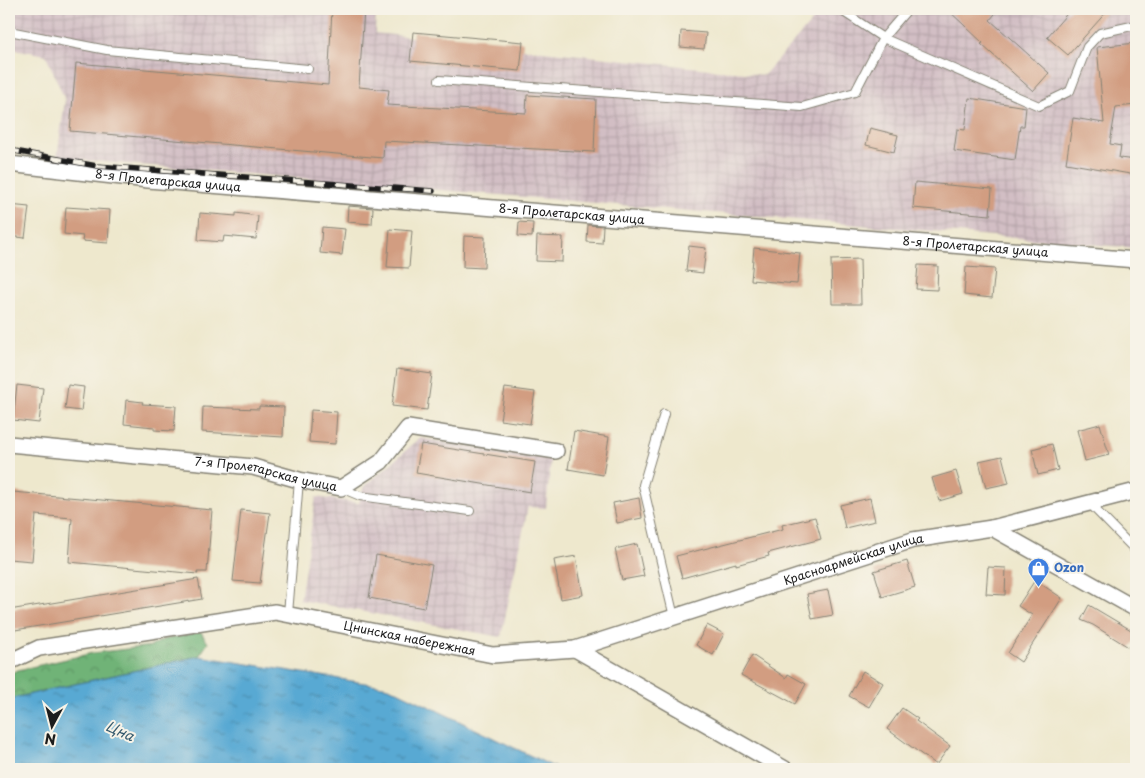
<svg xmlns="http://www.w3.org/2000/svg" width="1145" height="778" viewBox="0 0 1145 778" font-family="'Playpen Sans',sans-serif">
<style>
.industrial{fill:url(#industrial-grid)}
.forest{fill:url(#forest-crowns);stroke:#46684a}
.water{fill:url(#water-ripples);stroke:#3a6278}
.building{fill:#d29d81}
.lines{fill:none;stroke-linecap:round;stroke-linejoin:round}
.lane-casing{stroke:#858274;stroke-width:10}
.street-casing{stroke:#858274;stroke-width:18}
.lane{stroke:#fff;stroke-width:8}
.street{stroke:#fff;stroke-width:15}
.rail-casing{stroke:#1c1c1c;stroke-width:5.5}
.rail{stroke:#f7f3e8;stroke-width:4;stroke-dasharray:11;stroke-linecap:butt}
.labels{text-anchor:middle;stroke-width:4;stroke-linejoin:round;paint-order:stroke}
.street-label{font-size:12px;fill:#1c1c1c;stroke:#f7f3e8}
.shop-label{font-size:12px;font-weight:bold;fill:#366cbe;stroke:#f7f3e8;text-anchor:start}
.water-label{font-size:14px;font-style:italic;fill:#375b6e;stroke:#f7f3e8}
</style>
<defs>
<pattern id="industrial-grid" width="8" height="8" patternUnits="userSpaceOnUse" patternTransform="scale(1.25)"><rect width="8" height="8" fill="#d2bec4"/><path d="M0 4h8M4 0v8" fill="none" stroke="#b4a3a8"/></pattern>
<pattern id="forest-crowns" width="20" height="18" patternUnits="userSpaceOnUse" patternTransform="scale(1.25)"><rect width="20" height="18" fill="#70b377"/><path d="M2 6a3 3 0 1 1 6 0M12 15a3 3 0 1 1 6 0" fill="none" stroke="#5b9161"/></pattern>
<pattern id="water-ripples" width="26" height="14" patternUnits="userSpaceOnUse" patternTransform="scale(1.25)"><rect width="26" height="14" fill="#58a9d3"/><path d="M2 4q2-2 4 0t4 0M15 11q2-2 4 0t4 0" fill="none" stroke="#4889aa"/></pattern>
</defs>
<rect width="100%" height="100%" fill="#f7f3e8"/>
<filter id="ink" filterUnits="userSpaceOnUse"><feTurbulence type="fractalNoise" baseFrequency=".02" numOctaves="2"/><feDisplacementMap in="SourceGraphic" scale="10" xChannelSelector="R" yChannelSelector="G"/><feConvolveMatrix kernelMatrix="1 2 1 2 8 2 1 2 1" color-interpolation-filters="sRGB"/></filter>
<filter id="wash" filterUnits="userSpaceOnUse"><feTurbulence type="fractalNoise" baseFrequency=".0096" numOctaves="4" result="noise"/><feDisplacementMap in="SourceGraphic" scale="20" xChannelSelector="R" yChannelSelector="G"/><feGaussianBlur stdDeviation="1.12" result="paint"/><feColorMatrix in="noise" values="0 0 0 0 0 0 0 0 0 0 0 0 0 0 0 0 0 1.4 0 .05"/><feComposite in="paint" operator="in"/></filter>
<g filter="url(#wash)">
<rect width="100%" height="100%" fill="#eee8cd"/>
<g class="industrial">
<path d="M9 9H376L375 33 764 75 823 9H1136V248L57 158 65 100 46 55 9 48Z"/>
<path d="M420 438 551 459 546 508 528 507 501 637 300 600 316 497 359 503 363 488Z"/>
</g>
<path class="forest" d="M201 632 208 643 199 656 9 699V674L18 670 93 653 152 646 162 640Z"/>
<path class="water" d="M199 656 389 687 558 769H9V699Z"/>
<g id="blocks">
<g class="building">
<path d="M332 9H364L359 87 389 90 387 105 526 113 527 95 596 99 594 152 384 141 383 158 70 131 76 63 328 85Z"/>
<path d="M947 9H999L990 20 1049 73 1033 91 981 44 983 43Z"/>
<path d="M1071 9H1109L1068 55 1047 37Z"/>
<path d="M681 31 706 33 704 49 680 47Z"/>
<path d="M413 32 523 42 520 71 410 61Z"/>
<path d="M1136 43V105L1116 107 1110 144 1121 146 1119 158 1136 160V175L1066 163 1073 118 1104 123 1097 47Z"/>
<path d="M969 98 1026 107 1024 126H1020L1015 160 954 151 957 129 965 130Z"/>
<path d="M870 128 898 135 894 152 866 145Z"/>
<path d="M915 182 992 189 990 215 913 208Z"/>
<path d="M9 205 29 207 25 238 9 236Z"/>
<path d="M348 206 373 208 372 224 347 222Z"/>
<path d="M66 207 110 210 108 243 82 241 83 236 64 234Z"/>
<path d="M200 213 236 216V213L258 216 256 239 224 236 223 242 198 240Z"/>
<path d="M519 222 533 223 532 237 518 236Z"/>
<path d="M588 225 603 226 602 243 587 242Z"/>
<path d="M322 227 345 229 342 255 320 253Z"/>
<path d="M390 229 412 231 409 268 387 267Z"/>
<path d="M464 236 485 237 484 268 463 267Z"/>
<path d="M537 236 563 237 562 262 536 261Z"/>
<path d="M689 246 706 248 703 273 686 271Z"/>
<path d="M754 248 800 253 797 284 751 280Z"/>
<path d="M860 259 861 304H832L831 260Z"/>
<path d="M918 265 938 266 937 290 916 289Z"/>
<path d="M966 267 995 269 992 298 964 295Z"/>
<path d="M397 369 432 374 427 410 392 406Z"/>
<path d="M17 385 43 388 39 423 13 420Z"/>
<path d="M68 385 84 387 81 411 65 409Z"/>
<path d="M505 388 535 392 530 424 500 420Z"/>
<path d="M126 400 143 402 142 404 176 406 174 431 154 430V427L124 424Z"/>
<path d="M259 406 284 407 283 437 202 432 203 407 259 409Z"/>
<path d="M311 410 337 412 335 444 309 442Z"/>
<path d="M1100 424 1109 455 1085 461 1077 430Z"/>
<path d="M574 431 609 437 603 475 568 469Z"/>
<path d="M421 444 535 462 530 492 416 473Z"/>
<path d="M1052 444 1058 470 1038 475 1032 449Z"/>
<path d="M1002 456 1009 483 986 488 979 461Z"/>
<path d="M956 471 963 494 939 501 932 478Z"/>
<path d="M13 492 212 510 207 572H197L198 574 69 562 72 518 36 515 32 561 9 559Z"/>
<path d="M639 498 642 518 617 523 613 503Z"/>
<path d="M870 498 875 521 845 528 840 505Z"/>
<path d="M241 510 270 513 260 583 233 581Z"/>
<path d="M815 517 821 539 768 553 769 556 736 565V563L682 578 676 556 783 529 782 525Z"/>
<path d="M637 544 644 576 622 580 615 549Z"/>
<path d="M376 555 432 565 424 608 369 598Z"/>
<path d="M576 556 583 595 561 599 554 560Z"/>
<path d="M907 561 915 587 882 597 874 571Z"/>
<path d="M988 567 1006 568 1005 595 986 594Z"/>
<path d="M198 579 202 599 9 631V610Z"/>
<path d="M1035 580 1062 598 1021 662 1008 653 1032 615 1018 606Z"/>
<path d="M828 590 833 615 812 619 807 594Z"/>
<path d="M1089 605 1136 633V638L1130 648 1093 625 1081 620Z"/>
<path d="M707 625 724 634 713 655 696 645Z"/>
<path d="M752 655 786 678 788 674 806 684 795 704 741 675Z"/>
<path d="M863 671 883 683 869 707 849 696Z"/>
<path d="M902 708 918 719 916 721 950 746 936 765 887 729Z"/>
</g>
</g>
</g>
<g filter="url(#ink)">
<use href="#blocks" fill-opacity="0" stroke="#858274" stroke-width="1"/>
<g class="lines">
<defs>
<g id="lane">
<path d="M908 9 883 38 1039 106 1070 91 1087 47 1100 33 1136 25"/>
<path d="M9 31 107 50 308 69"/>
<path d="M439 80 802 107 855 92 883 38 839 9"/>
<path d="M664 414 643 485 674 617"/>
<path d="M341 488 360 496 470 511"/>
<path d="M1089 503 1136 551"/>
<path d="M288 614 299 480"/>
</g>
<g id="street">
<path id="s1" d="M9 164 148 180 1136 260"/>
<path id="s2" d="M9 444 253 467 299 480 341 488 381 462 408 428 556 451"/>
<path d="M992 528 1136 609"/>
<path d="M575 649 785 769"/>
<path id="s3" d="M9 662 39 648 275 612 493 655 575 649 913 540 992 528 1136 491"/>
</g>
</defs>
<use href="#lane" class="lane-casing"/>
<use href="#street" class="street-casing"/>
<use href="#lane" class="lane"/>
<use href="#street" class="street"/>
<defs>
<path id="rail" d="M9 150 97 166 433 191"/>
</defs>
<use href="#rail" class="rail-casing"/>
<use href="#rail" class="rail"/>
</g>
</g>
<defs>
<symbol id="shop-pin" viewBox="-11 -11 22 30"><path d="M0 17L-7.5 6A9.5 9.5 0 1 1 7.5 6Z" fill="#3f7fe0" stroke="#f7f3e8"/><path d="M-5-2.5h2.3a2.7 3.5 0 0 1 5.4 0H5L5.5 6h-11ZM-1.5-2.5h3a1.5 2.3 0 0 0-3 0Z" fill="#fff"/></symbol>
</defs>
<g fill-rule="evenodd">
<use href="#shop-pin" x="1026" y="556" width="25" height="34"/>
</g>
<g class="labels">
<g class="street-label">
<text dy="4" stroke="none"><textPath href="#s1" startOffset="160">8-я Пролетарская улица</textPath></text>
<text dy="4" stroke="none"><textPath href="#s1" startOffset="565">8-я Пролетарская улица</textPath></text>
<text dy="4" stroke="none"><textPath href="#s1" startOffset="970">8-я Пролетарская улица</textPath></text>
<text dy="4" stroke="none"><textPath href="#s2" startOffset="259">7-я Пролетарская улица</textPath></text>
<text dy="4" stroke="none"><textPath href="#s3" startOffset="869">Красноармейская улица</textPath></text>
<text dy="4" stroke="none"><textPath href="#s3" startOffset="409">Цнинская набережная</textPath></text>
</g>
<g class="shop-label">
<text x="1054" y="572">Ozon</text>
</g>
<g class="water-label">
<text transform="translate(120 731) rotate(24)" y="5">Цна</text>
</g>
</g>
<rect width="1145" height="778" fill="none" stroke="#f7f3e8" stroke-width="30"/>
<g transform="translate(52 726) rotate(187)" stroke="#f7f3e8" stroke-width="4" paint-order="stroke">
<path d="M0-4L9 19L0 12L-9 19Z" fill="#1c1c1c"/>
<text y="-8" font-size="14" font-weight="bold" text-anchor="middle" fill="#1c1c1c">N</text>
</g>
</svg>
